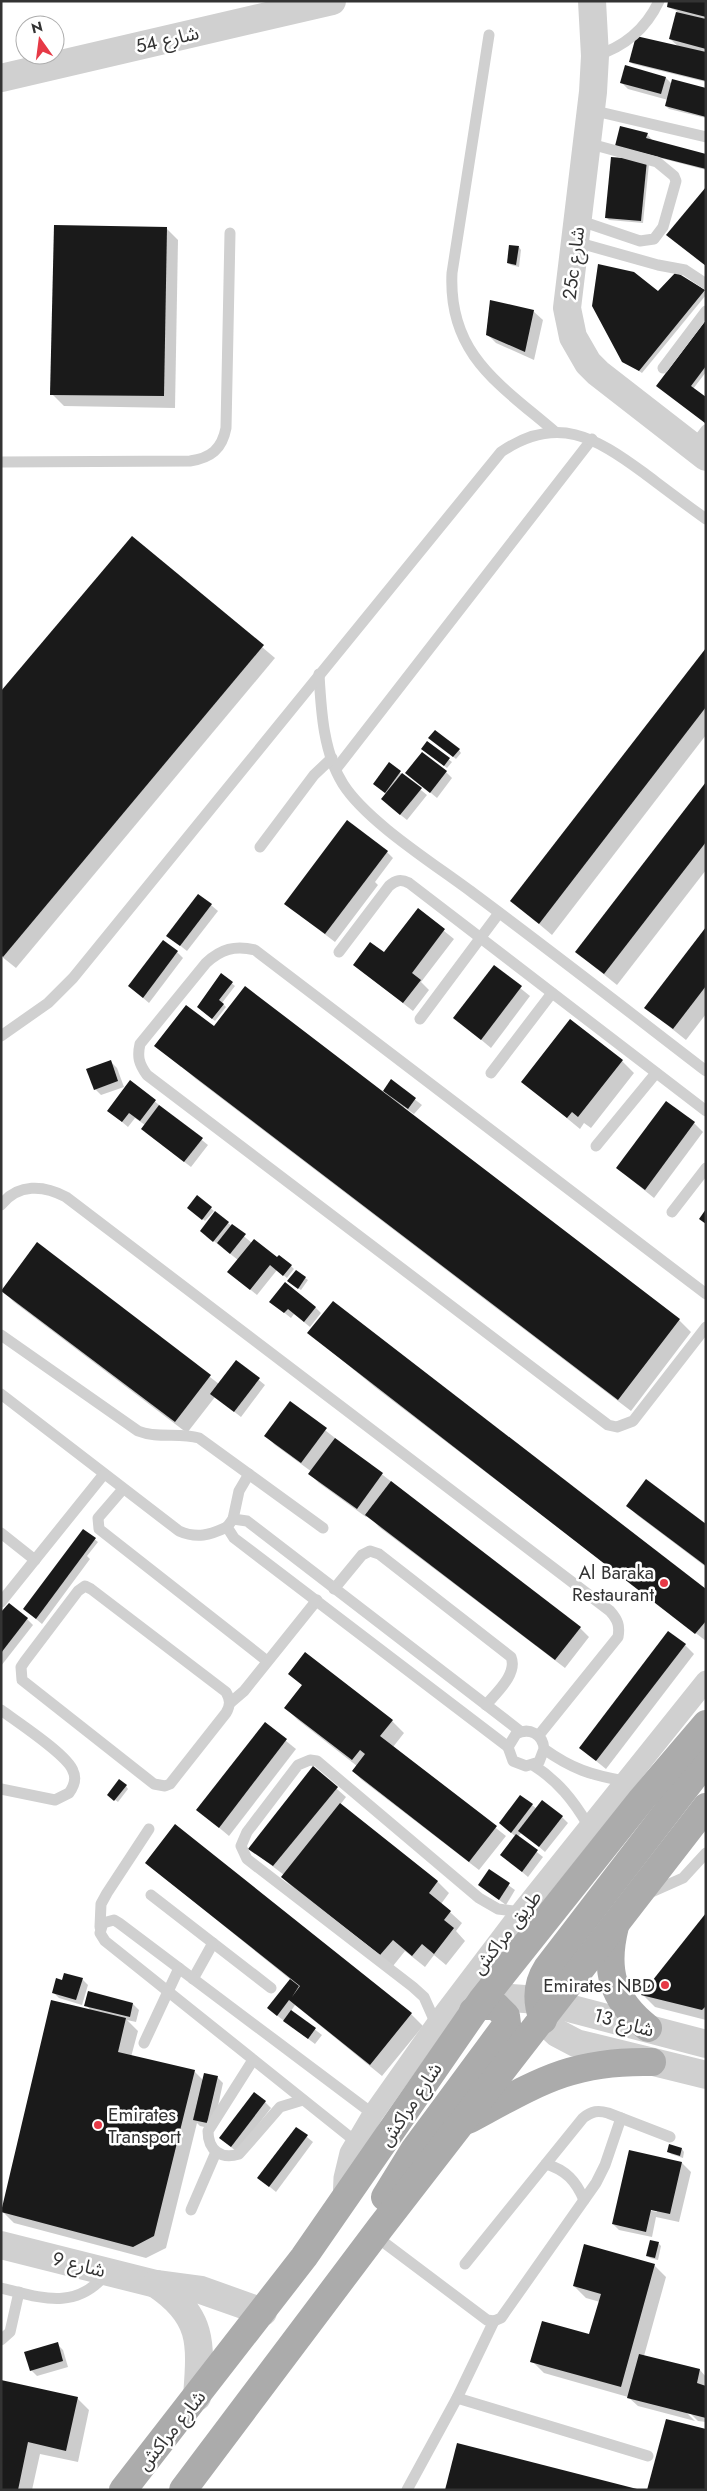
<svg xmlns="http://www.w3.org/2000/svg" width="707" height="2491" viewBox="0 0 707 2491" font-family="Jost,'Noto Sans Arabic',sans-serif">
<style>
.shadow{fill:#0003;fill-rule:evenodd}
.building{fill:#1a1a1a}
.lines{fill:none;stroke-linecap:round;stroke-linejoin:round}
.service{stroke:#d0d0d0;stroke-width:11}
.minor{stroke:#d0d0d0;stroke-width:21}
.tertiary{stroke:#d0d0d0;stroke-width:28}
.primary{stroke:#ababab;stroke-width:28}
.poi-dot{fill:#e63946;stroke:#fff;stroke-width:2}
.labels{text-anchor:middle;stroke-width:5;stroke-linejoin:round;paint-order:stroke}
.street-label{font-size:19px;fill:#333;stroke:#fff}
.poi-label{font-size:19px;fill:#333;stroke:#fff;text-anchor:end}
</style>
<rect width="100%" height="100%" fill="#fff"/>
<g class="shadow">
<path d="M706 1V82L633 64 630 62 679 47 670 39 677 11 668 7Z"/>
<path d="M666 78 672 84 706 89V118L669 109 666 106 668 100 628 89 622 83Z"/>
<path d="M647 134 653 141 706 155V170L649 155 622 152Z"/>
<path d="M612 159 649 164 643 223 609 220 606 217Z"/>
<path d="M166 228 178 240 175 408 64 406 52 394Z"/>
<path d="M519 247 521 250 519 267 511 265 508 263Z"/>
<path d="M676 273 704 291 706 295 642 373 623 361 658 292Z"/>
<path d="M533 311 543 320 534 360 496 343 487 334Z"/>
<path d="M706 322V372L693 389 706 398V423L660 388Z"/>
<path d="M132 537 275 658 16 968 1 956V693Z"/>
<path d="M706 650V735L552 935 512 901Z"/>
<path d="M432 740 459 750 461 753 456 759Z"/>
<path d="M427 743 452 762 447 768 426 752Z"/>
<path d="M389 764 427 795 407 820 388 805 386 794 374 784Z"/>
<path d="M446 772 452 778 437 798 407 773Z"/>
<path d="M706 784V870L617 985 576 952Z"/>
<path d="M387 852 393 858 375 882 378 885 335 942 285 904Z"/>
<path d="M199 895 218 911 187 951 168 936Z"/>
<path d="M418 910 454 939 421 982 429 990 413 1011 354 965 384 954Z"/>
<path d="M706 929V1014L686 1040 646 1008Z"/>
<path d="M177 952 183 958 149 1003 129 986Z"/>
<path d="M494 967 530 996 491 1048 455 1018Z"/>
<path d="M221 975 235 986 222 1003 226 1007 215 1021 201 1010Z"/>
<path d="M214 1028 391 1100 384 1090 391 1081 422 1105 414 1114 404 1107 403 1109 679 1320 691 1332 631 1411 196 1079 183 1068 189 1061 187 1059 181 1067 156 1046Z"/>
<path d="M622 1061 634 1073 591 1128 584 1123 580 1129 523 1082Z"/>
<path d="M111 1062 117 1068 124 1087 101 1095 95 1089Z"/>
<path d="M131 1082 208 1145 191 1167 149 1135 143 1129 145 1125 135 1118 128 1127 115 1116Z"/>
<path d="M694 1123 703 1132 654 1198 617 1168Z"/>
<path d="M198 1197 214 1211 205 1221 192 1210Z"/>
<path d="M228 1223 252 1243 277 1259 279 1256 291 1266 294 1269 287 1278 277 1270 257 1295 235 1277 238 1260 201 1231Z"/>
<path d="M38 1244 219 1384 236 1361 265 1385 241 1417 215 1397 187 1433 14 1302 2 1290Z"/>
<path d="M296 1271 308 1280 301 1290 292 1284Z"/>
<path d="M277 1307H315L321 1313 310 1327 294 1314 291 1318Z"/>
<path d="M309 1333 706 1590V1641L376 1388Z"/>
<path d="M290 1403 580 1628 589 1637 565 1668 379 1527 368 1515 366 1517 319 1483 310 1474 312 1472 275 1445 266 1436Z"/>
<path d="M628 1506 706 1525V1567L637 1515Z"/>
<path d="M83 1530 98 1542 87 1556 90 1559 42 1624 24 1609Z"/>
<path d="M1 1614 27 1619 33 1625 1 1666Z"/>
<path d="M685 1645 694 1654 606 1769 580 1748Z"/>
<path d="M290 1674 392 1721 404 1733 393 1747 506 1836 479 1870 362 1780 353 1771 357 1766 298 1720 286 1708 303 1686Z"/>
<path d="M265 1724 296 1749 229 1836 198 1810Z"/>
<path d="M313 1768 346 1797 340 1805 437 1881 449 1893 441 1904 462 1923 456 1931 465 1941 446 1965 434 1955 425 1967 405 1951 393 1966 294 1889 282 1877 284 1875 250 1849Z"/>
<path d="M126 1786 128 1789 118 1802 111 1797Z"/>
<path d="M532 1805 537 1809 562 1817 568 1823 545 1852 522 1832 518 1837 543 1857 528 1877 502 1855 516 1837 500 1823Z"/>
<path d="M146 1863 411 2014 423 2026 382 2076 295 2005 291 2011 322 2035 315 2044 275 2014 291 1980Z"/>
<path d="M489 1871 515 1890 506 1905 479 1885Z"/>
<path d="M706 1915V2020L655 2007 643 1995Z"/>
<path d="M82 1979 88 1985 82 2005 59 1998 53 1992 63 1982Z"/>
<path d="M133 2004 139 2010 136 2022 127 2020 138 2031 131 2057 194 2071 203 2080 217 2077 223 2083 213 2129 200 2126 197 2123 166 2248 146 2258 14 2223 2 2211 91 2011 86 2005Z"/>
<path d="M265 2102 271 2108 237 2152 220 2138Z"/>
<path d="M296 2128 313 2142 276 2192 259 2178Z"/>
<path d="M670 2146 682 2149 684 2152 683 2158 671 2154 669 2152Z"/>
<path d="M630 2151 682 2163 691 2172 679 2222 656 2217 652 2237 619 2230 613 2224ZM627 2203 657 2210V2212L627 2206Z"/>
<path d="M658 2243 661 2246 658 2260 650 2258 647 2255Z"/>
<path d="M654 2265 666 2277 644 2356 700 2370 706 2377V2422L698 2421 689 2412H686L695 2421 638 2406 628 2397 544 2373 532 2361 590 2335 600 2302 586 2298 574 2286Z"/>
<path d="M57 2344 63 2350 68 2367 37 2376 31 2370Z"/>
<path d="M1 2381 77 2398 89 2410 78 2462 40 2454 32 2490H1Z"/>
</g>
<g class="building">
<path d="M668 1H706V17L667 7Z"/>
<path d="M676 12 706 19V49L669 39Z"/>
<path d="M636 36 706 52V81L629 62Z"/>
<path d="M625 65 666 77 661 94 620 83Z"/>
<path d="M672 79 706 88V117L665 106Z"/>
<path d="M620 126 648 133 646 138 706 154V169L615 146Z"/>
<path d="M611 157 647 160 641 221 605 218Z"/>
<path d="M706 187V266L666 235Z"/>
<path d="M54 225 167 227 164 396 50 395Z"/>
<path d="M509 245 519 246 516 265 507 263Z"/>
<path d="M598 264 634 272 658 291 676 272 705 290 639 371 622 362 592 306Z"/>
<path d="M490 300 534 310 525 352 486 335Z"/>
<path d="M706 320V366L691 386 706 397 705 423 656 386Z"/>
<path d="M132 536 264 645 3 957 1 955V691Z"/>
<path d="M706 648V707L539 924 510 901Z"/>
<path d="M435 730 460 749 453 757 428 738Z"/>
<path d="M427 741 450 758 444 766 421 749Z"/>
<path d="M422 752 447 771 430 793 405 773Z"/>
<path d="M389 762 401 771 385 793 373 784Z"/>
<path d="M402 773 422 788 400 815 381 799Z"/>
<path d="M706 782V842L604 974 575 952Z"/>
<path d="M347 820 388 851 325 934 284 904Z"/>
<path d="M198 894 212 904 180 946 166 936Z"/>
<path d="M418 908 445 929 412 973 421 980 403 1003 353 965 370 942 384 952Z"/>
<path d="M706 927V986L673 1029 644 1008Z"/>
<path d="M163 940 178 951 143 998 128 986Z"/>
<path d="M494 965 522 986 481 1040 453 1018Z"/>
<path d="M221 973 233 982 219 1000 224 1004 212 1019 197 1007Z"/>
<path d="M245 986 680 1319 618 1400 154 1046 186 1005 214 1026Z"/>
<path d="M570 1019 623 1060 578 1117 572 1112 567 1118 521 1082Z"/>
<path d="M111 1060 118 1081 94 1090 86 1069Z"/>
<path d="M391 1079 416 1098 408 1109 383 1091Z"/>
<path d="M130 1080 156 1100 140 1121 129 1113 122 1122 107 1111Z"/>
<path d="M666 1101 695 1122 645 1190 616 1168Z"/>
<path d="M159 1105 203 1138 184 1162 141 1129Z"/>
<path d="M197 1195 212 1207 202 1220 187 1208Z"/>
<path d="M706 1209V1224L699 1219Z"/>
<path d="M215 1211 229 1222 213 1242 200 1231Z"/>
<path d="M232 1224 246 1234 230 1254 217 1243Z"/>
<path d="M254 1239 277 1257 279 1255 292 1265 283 1276 270 1265 250 1290 227 1272Z"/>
<path d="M37 1242 211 1375 175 1422 1 1291Z"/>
<path d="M296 1270 306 1277 298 1289 287 1281Z"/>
<path d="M285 1282 316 1307 304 1322 288 1309 284 1313 269 1302Z"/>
<path d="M333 1301 706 1589V1621L695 1634 307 1333Z"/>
<path d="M236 1360 260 1378 234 1412 210 1394Z"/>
<path d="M290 1401 327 1428 301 1463 264 1436Z"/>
<path d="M335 1438 383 1473 357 1509 308 1474Z"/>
<path d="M646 1479 706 1524V1566L626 1506Z"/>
<path d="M391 1481 581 1627 555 1660 365 1515Z"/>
<path d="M83 1529 96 1538 36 1619 23 1609Z"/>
<path d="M9 1603 28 1618 1 1653V1612Z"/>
<path d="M668 1631 686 1644 596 1761 579 1748Z"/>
<path d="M305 1652 393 1720 380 1736 497 1826 469 1862 352 1771 365 1754 360 1750 352 1760 284 1708 302 1685 288 1674Z"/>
<path d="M265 1722 287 1739 219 1828 196 1810Z"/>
<path d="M313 1766 338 1787 273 1866 248 1849Z"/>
<path d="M119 1779 127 1785 114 1801 107 1795Z"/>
<path d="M520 1795 533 1804 511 1833 499 1823Z"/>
<path d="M542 1800 563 1816 539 1847 518 1831Z"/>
<path d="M340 1803 438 1881 429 1893 451 1911 444 1920 454 1928 434 1954 422 1944 412 1956 393 1940 380 1955 281 1877Z"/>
<path d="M175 1824 412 2013 370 2065 289 2000 277 2016 267 2008 290 1979 299 1986 292 1997 300 1986 145 1863Z"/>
<path d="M516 1834 538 1850 522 1872 500 1855Z"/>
<path d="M489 1869 510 1883 499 1900 478 1885Z"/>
<path d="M706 1913V2006L702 2010 641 1995Z"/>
<path d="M64 1973 83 1978 76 2000 52 1993 56 1978 62 1980Z"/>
<path d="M88 1991 133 2003 130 2017 84 2006Z"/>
<path d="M51 2000 126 2018 118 2052 195 2070 154 2236 133 2247 1 2212Z"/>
<path d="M291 2010 316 2028 308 2039 283 2021Z"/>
<path d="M204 2073 218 2076 207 2123 193 2120Z"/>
<path d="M254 2092 266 2101 231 2147 219 2138Z"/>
<path d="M296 2127 308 2135 269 2187 257 2178Z"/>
<path d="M669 2144 682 2148 680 2156 667 2152Z"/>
<path d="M629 2150 682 2162 670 2214 651 2210 646 2232 612 2224Z"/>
<path d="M650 2240 659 2242 655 2258 646 2256Z"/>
<path d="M584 2244 655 2264 621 2387 530 2362 542 2321 589 2334 601 2294 573 2286Z"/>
<path d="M58 2342 63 2361 30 2371 24 2352Z"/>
<path d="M639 2354 700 2369 697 2383 706 2386V2418L627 2398Z"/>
<path d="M1 2380 78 2397 66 2451 28 2442 18 2490H1Z"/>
<path d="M666 2419 706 2429V2490H647Z"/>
<path d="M457 2443 637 2489V2490H445Z"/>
</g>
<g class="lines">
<g class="service">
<path d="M489 35 452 273C448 354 499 384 554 431"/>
<path d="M595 56C624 47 646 29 659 1"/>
<path d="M591 110 706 137"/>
<path d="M578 220 640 241 654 239 663 227 676 181 674 176 657 162 587 143"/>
<path d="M576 242 658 265 685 270 706 284"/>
<path d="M663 368 706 311"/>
<path d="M693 447 706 430"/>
<path d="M1 462 190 461C211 458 222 449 226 428L230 233"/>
<path d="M319 674C321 709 323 752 343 784 367 822 436 865 473 893 551 951 628 1011 706 1071"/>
<path d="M336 769 592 439"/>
<path d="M260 847 314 775 332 758"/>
<path d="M339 952 389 886C396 880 401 879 409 883L706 1111"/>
<path d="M420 1019 499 913"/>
<path d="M1 1036 48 1003 73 978 501 452C557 414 595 437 644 473 664 488 685 504 706 519"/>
<path d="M491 1073 552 993"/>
<path d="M596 1146 656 1073"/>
<path d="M1 1205C18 1183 44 1185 66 1197L610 1611C618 1620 620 1626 618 1637L539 1735"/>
<path d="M672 1212 706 1168"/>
<path d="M706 1294 255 950C235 945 221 949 206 963L140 1044C137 1057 139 1064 147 1075L608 1425 617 1427 633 1421 706 1327"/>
<path d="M1 1335 138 1431C158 1439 179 1432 199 1438L323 1528"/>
<path d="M1 1394 179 1531C197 1539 210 1535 227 1527"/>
<path d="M123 1489 98 1518 99 1529 267 1661"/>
<path d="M233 1519 239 1491 249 1474"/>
<path d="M1 1533 35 1560"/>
<path d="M85 1586 91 1589 226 1692C230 1699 231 1705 226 1713L170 1784 165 1786 154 1784 22 1680 21 1667 25 1661 78 1591Z"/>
<path d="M334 1589 362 1555 370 1551 379 1554 511 1657C518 1674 496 1693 486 1705"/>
<path d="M1 1602 104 1474"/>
<path d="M230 1703 244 1691 317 1600"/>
<path d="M1 1710C17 1722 68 1755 73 1771 77 1779 74 1786 69 1793L55 1800 1 1789"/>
<path d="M508 1747 234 1538 227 1527 233 1519 247 1521 520 1731"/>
<path d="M544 1749 539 1762 526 1766 513 1761 508 1747 516 1734C529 1727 543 1734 544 1749 572 1769 591 1775 624 1781"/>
<path d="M533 1765C558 1781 573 1800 588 1825"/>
<path d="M647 1894 683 1878 706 1853"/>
<path d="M151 1895 271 1988"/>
<path d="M100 1927 101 1904 107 1893 149 1829"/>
<path d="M193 1979 213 1943"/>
<path d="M436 2024 424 1997 413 1987 247 1859 241 1846 247 1832 298 1765 310 1760 317 1761 479 1898 498 1909 521 1912"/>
<path d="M144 2043 179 1968"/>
<path d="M253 2060 208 2131C208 2150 221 2160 239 2154L280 2107 303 2100"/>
<path d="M355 2141 105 1941 100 1933 103 1923 114 1920 119 1923 373 2114"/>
<path d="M546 2164C566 2170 576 2181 584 2200"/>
<path d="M191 2210 216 2152"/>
<path d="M374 2235 487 2320 494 2321 501 2318 596 2183 605 2165 621 2118"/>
<path d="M465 2264 583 2118C592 2111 598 2110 608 2113L670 2137"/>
<path d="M1 2288C42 2298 76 2311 107 2273"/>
<path d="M1 2340 10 2332 19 2292"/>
<path d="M457 2398 648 2456"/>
<path d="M407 2490 457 2398 494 2321"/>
</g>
<path class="minor" d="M343 2202 344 2178 350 2153 373 2114 445 2012 521 1912 706 1681"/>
<g class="tertiary">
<path d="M592 1 595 56 593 92 567 308 573 337 588 363 598 373 706 457"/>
<path d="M1 78 332 1"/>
<path d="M482 2000 511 1998 538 2000 706 2044"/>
<path d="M543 2020 557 2033 576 2043 706 2075"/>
<path d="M1 2245 156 2284 201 2290 263 2312"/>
<path d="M156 2284C204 2316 201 2344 197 2397"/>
</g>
<g class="primary">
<path d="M615 1926C604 1970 612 2000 648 2028"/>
<path d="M543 2020C536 2001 536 1985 547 1968L706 1761"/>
<path d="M468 2120C537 2083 571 2060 652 2062"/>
<path d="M385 2197 414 2150 507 2024 506 2016 496 2006H481L473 2011"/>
<path d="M123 2490 304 2257 482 2000 642 1799 706 1724"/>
<path d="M183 2490 380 2228 706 1807"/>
</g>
</g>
<g class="poi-dot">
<circle cx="664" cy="1583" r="5"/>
<circle cx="665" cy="1985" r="5"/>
<circle cx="98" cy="2125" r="5"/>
</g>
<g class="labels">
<g class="street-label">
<text transform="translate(167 39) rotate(-13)" y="7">شارع 54</text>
<text transform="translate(573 263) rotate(-83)" y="7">25c شارع</text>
<text transform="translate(506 1932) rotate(-52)" y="7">طريق مراكش</text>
<text transform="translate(624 2022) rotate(15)" y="7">شارع 13</text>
<text transform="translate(410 2104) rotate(-56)" y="7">شارع مراكش</text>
<text transform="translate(79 2264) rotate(14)" y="7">شارع 9</text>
<text transform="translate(171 2430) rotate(-51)" y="7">شارع مراكش</text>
</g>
<g class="poi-label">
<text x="654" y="1579">Al Baraka<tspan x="654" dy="22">Restaurant</tspan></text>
<text x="655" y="1992">Emirates NBD</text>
<text x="108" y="2121" text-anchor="start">Emirates<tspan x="108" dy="22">Transport</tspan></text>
</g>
</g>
<rect width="707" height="2491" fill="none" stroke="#333333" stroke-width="5"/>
<g transform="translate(40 40) rotate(346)"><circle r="24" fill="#ffffff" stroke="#adadad"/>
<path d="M0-4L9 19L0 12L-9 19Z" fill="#e63946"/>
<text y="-8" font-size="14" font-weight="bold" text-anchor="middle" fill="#333333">N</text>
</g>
</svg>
